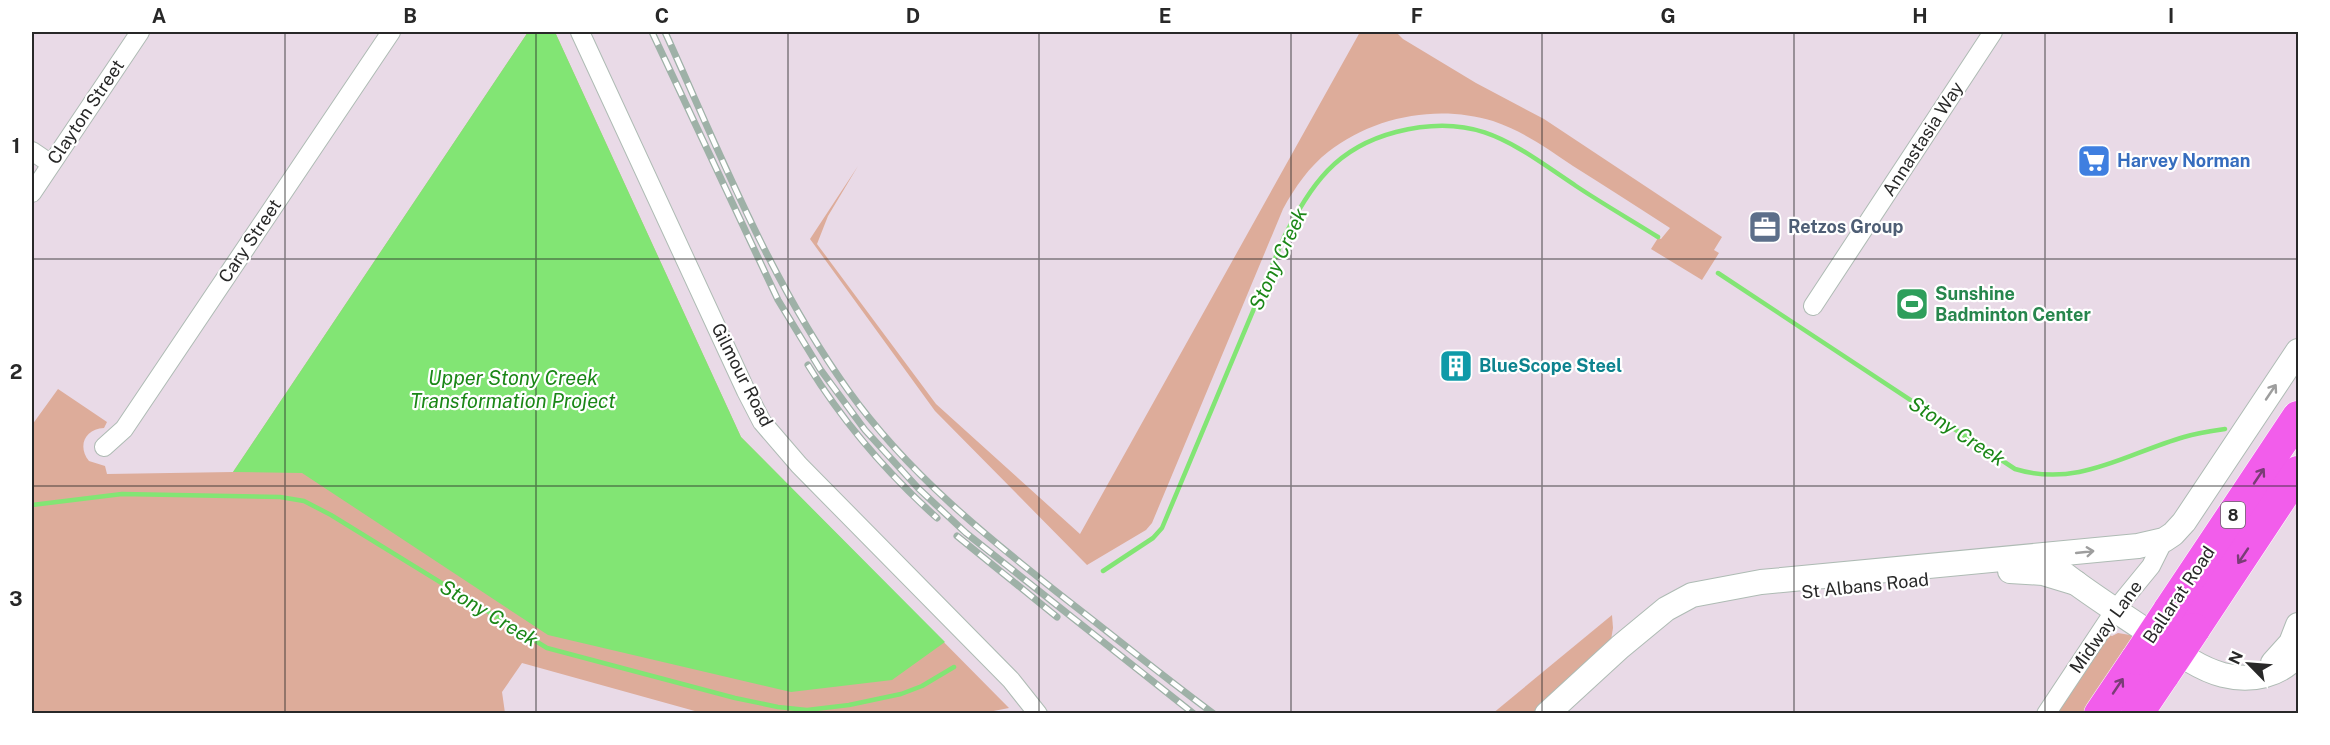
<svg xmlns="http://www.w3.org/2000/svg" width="2330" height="745" viewBox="0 0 2330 745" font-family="'Public Sans',sans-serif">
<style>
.green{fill:#ddac9a}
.water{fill:#82e574}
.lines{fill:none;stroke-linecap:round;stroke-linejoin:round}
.stream{stroke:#82e574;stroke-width:4.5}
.street-casing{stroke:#aebbb4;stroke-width:20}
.secondary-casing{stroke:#aebbb4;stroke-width:26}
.highway-casing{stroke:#fff;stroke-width:33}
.street{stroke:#fff;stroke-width:18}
.secondary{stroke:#fff;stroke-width:24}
.highway{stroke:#f25deb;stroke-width:32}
.rail-casing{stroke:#9eb1a7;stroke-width:7}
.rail{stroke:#fff;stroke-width:4.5;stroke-dasharray:14;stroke-linecap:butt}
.highway-bridge-casing{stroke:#fff;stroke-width:33;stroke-linecap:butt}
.highway-bridge{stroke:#f25deb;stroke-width:32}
.oneway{stroke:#9e9e9e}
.oneway2{stroke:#793d76}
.grid{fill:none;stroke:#282828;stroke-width:1.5;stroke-opacity:0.55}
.labels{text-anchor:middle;stroke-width:4.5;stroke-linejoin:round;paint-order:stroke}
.shield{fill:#fff;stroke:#686868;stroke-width:1.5}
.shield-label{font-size:16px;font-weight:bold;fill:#282828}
.street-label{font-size:18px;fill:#282828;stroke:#fff}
.shop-label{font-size:18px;font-weight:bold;fill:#366cbe;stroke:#fff;text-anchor:start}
.service-label{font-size:18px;font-weight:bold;fill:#4e5e75;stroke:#fff;text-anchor:start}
.leisure-label{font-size:18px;font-weight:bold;fill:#27864d;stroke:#fff;text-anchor:start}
.culture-label{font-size:18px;font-weight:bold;fill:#0d838f;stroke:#fff;text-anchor:start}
.water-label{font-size:20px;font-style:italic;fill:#1b8717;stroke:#fff}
.neatline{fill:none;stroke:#282828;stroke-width:2}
.grid-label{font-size:20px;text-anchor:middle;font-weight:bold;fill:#282828}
</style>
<rect width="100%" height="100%" fill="#e9dae7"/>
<g class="green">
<path d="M528 32H555L741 437 1009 708 978 714 702 713 522 663 502 692 505 713 32 714V425L58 389 107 422 104 428C85 429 77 446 89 461L105 466 107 474 233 472Z"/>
<path d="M1360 32H1396L1403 39 1476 83 1544 119 1722 237 1714 250 1719 253 1702 280 1651 249 1658 238 1661 239 1670 228C1638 207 1606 187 1573 166 1548 149 1523 131 1493 121 1438 104 1374 116 1328 152 1309 167 1295 187 1283 209L1152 523 1146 530 1087 565 935 411 810 239 858 166 828 216 817 244 936 404 1080 534Z"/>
<path d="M1612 615 1613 628 1611 640 1580 673 1535 713 1492 714Z"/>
<path d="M2118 633 2130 635 2136 639 2086 713 2055 714 2109 635 2112 636Z"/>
</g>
<path class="water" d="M528 32H555L741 437 945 642 892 680 791 692 548 635 302 473 233 472Z"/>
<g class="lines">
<g class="stream">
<path d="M1718 273 2015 469C2078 488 2125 454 2184 437 2197 433 2211 431 2225 429"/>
<path d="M32 505 122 494 280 497 304 501 331 515 547 648 735 698 778 707 807 710 849 705 901 694 922 686 954 667"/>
<path d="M1103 571 1153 538 1162 528 1284 237C1312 184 1335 148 1396 132 1477 111 1513 144 1576 186 1603 204 1631 220 1658 237"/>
</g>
<defs>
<g id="street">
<path d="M580 32 746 391 762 422 799 465 1011 680 1038 714"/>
<path d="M32 151 51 164"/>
<path d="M32 193 140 32"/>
<path d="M1813 306 1993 32"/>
<path d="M104 447 124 429 391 32"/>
<path d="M2046 714 2115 610 2151 566 2164 540"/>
</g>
<g id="secondary">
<path d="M2010 571 2043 573 2076 583"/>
<path d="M2064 574C2091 595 2120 613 2148 632 2170 647 2196 668 2223 675 2251 682 2280 676 2298 654"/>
<path d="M2273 663 2291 643 2298 625"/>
<path d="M1547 714 1620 647 1666 609 1692 595 1761 582 2138 546 2164 540 2173 534 2184 522 2298 351"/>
</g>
<g id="highway">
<path d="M2168 612 2298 417"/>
<path d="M2194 629 2298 472"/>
<path d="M2100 714 2137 659"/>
<path d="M2137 714 2164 674"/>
</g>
</defs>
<use href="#street" class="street-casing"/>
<use href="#secondary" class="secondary-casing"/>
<use href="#highway" class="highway-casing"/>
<use href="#street" class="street"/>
<use href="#secondary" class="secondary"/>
<use href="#highway" class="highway"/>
<defs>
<g id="rail">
<path d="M652 32 778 300 820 369 865 430 918 488 966 533 1194 714"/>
<path d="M665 32C720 153 770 281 848 390 908 474 987 537 1067 600 1116 638 1164 677 1214 714"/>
<path d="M808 365C843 422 887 473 937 518"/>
<path d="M957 536 1057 617"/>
</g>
</defs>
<use href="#rail" class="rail-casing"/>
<use href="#rail" class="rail"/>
<defs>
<g id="highway-bridge">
<path d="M2137 659 2168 612"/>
<path d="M2164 674 2194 629"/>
</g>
</defs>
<use href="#highway-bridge" class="highway-bridge-casing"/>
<use href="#highway-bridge" class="highway-bridge"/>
</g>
<defs><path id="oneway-shaft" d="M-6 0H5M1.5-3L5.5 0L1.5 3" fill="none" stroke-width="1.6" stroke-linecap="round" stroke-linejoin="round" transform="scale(1.5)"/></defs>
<g class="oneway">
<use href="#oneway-shaft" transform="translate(2271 392) rotate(-56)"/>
<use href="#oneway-shaft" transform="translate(2085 552) rotate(-6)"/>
</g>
<g class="oneway2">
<use href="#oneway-shaft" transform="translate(2259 476) rotate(-56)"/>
<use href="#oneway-shaft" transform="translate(2243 556) rotate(124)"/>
<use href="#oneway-shaft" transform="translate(2118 686) rotate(-56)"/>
</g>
<path class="grid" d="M285 32V714M536 32V714M788 32V714M1039 32V714M1291 32V714M1542 32V714M1794 32V714M2045 32V714M32 259H2298M32 486H2298"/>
<defs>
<symbol id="supermarket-square" viewBox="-11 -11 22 22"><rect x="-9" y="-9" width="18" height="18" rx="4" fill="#3f7fe0" stroke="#fff"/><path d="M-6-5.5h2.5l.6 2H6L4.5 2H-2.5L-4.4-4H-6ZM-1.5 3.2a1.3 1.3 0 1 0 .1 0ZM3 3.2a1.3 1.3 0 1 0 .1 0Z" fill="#fff"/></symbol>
<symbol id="office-square" viewBox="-11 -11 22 22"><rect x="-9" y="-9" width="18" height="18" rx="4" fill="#5c6f8a" stroke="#fff"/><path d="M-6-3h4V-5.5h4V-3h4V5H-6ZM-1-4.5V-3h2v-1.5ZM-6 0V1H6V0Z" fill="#fff"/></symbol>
<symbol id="stadium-square" viewBox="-11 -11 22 22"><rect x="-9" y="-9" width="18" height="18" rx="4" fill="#2e9e5b" stroke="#fff"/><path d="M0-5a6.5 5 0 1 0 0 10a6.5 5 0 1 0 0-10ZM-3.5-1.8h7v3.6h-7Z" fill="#fff"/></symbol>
<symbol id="building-square" viewBox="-11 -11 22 22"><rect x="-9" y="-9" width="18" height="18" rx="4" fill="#0f9aa8" stroke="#fff"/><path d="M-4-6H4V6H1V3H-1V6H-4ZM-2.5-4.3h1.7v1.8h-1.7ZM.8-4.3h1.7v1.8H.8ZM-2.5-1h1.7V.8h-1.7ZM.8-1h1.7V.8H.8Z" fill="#fff"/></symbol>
</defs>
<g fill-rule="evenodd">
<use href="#supermarket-square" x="2075" y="142" width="38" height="38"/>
<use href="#office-square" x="1746" y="208" width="38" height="38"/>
<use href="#stadium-square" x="1893" y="285" width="38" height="38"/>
<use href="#building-square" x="1437" y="347" width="38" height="38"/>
</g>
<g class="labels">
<rect class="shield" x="2221" y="502" width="24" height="26" rx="4.5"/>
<g class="shield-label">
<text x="2233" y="521">8</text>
</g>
<g class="street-label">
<text transform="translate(86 112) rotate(-56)" y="6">Clayton Street</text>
<text transform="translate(1923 139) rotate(-57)" y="6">Annastasia Way</text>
<text transform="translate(250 241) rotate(-56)" y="6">Cary Street</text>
<text transform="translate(742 375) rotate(63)" y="6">Gilmour Road</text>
<text transform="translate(1865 586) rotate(-6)" y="6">St Albans Road</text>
<text transform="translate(2179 595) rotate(-56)" y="6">Ballarat Road</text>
<text transform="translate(2106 627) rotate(-54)" y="6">Midway Lane</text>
</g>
<g class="shop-label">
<text x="2117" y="167">Harvey Norman</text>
</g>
<g class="service-label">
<text x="1788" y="233">Retzos Group</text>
</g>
<g class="leisure-label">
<text x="1935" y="300">Sunshine<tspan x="1935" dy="21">Badminton Center</tspan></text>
</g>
<g class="culture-label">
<text x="1479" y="372">BlueScope Steel</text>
</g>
<g class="water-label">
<text transform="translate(1278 259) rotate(-65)" y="7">Stony Creek</text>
<text x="513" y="385">Upper Stony Creek<tspan x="513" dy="23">Transformation Project</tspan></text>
<text transform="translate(1957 431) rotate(33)" y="7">Stony Creek</text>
<text transform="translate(489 613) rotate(31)" y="7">Stony Creek</text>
</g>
</g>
<rect width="2330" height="745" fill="none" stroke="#ffffff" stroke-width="66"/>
<g transform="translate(2249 664) rotate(295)" stroke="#ffffff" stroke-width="4.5" paint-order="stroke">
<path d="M0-4.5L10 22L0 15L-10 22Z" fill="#282828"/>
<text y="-9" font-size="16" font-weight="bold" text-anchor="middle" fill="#282828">N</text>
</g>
<rect x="33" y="33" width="2264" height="679" class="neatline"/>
<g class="grid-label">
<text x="159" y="23">A</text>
<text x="410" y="23">B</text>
<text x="662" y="23">C</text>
<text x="913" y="23">D</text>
<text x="1165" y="23">E</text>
<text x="1417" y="23">F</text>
<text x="1668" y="23">G</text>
<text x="1920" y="23">H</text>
<text x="2171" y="23">I</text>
<text x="16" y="153">1</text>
<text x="16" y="379">2</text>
<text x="16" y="606">3</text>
</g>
</svg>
